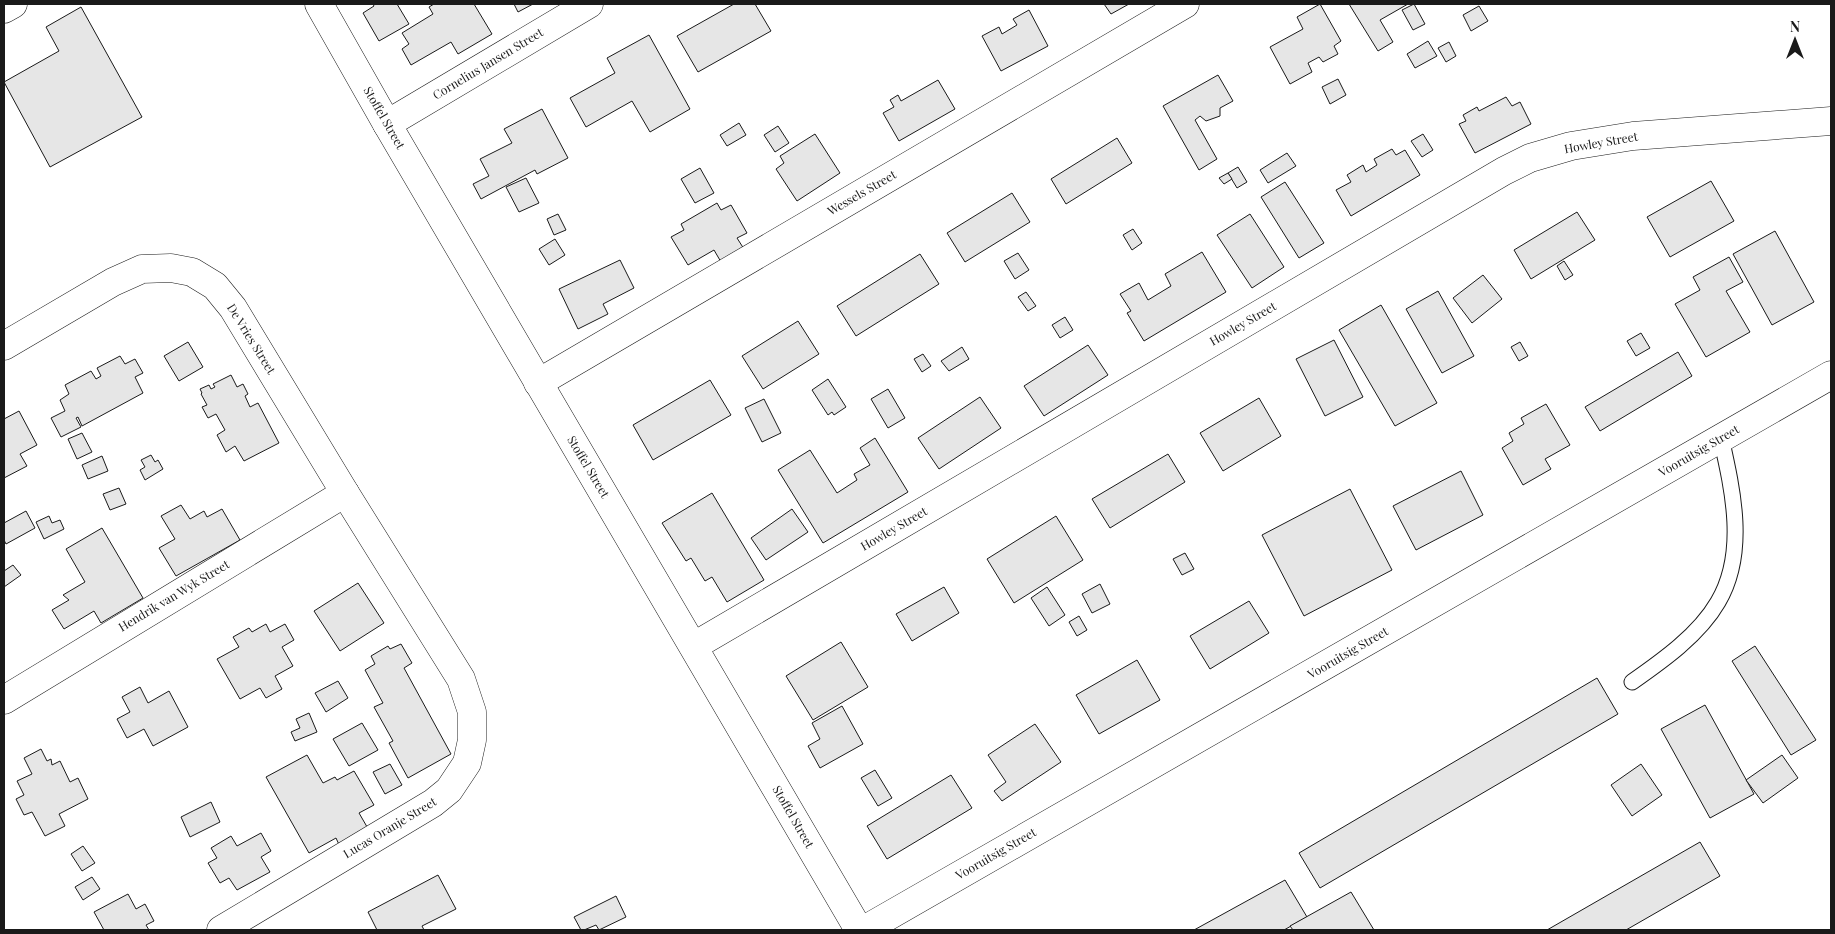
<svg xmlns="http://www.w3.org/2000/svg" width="1835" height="934" viewBox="0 0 1835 934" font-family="'Playfair Display',serif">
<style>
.building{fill:#e6e6e6;stroke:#1a1a1a}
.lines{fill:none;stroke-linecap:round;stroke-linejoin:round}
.lane-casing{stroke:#1a1a1a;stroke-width:17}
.street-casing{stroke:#1a1a1a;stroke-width:29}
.lane{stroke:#fff;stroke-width:15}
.street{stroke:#fff;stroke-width:28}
.labels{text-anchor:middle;stroke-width:4;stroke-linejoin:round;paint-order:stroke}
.street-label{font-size:12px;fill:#1a1a1a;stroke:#fff}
</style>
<rect width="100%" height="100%" fill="#fff"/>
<g class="building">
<path d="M373 4H397L409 24 379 41 363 13 374 6Z"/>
<path d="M434 4H474L492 34 458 54 451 42 411 65 402 49 409 44 402 33 433 14 429 7Z"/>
<path d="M514 4H533L518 12Z"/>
<path d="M734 4H755L771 31 698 72 677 36Z"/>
<path d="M1104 4H1129L1111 14Z"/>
<path d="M1320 4 1341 41 1334 46 1338 54 1323 62 1319 57 1308 63 1312 72 1290 84 1270 47 1303 29 1297 17Z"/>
<path d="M1349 4H1408L1380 20 1393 42 1378 51Z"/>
<path d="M1414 4 1425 24 1413 30 1402 10Z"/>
<path d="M1479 6 1488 21 1471 31 1463 15Z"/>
<path d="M81 7 142 117 50 167 4 82 59 51 46 27Z"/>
<path d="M1029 10 1048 46 1001 71 982 36 999 27 1002 34 1017 25 1013 19Z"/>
<path d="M649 35 690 109 650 132 632 101 586 127 570 98 615 73 607 58Z"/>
<path d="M1428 41 1437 56 1415 68 1407 54Z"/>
<path d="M1449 42 1456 56 1446 62 1438 48Z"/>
<path d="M1218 75 1233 101 1220 108V116L1206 121 1200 116 1195 120 1217 159 1199 170 1163 106Z"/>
<path d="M1338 79 1346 95 1330 104 1322 87Z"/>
<path d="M938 80 955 109 899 141 883 113 894 107 890 100 898 95 901 101Z"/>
<path d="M1506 97 1512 106 1520 102 1531 124 1475 153 1459 124 1466 121 1463 115 1477 107 1479 111Z"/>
<path d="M542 109 568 158 537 174 535 170 481 199 473 184 489 176 480 159 512 143 504 129Z"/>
<path d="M739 123 746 135 727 146 720 135Z"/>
<path d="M778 126 789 143 775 152 764 135Z"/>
<path d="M815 134 840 173 797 201 776 169 784 163 780 156Z"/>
<path d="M1423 134 1433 150 1422 157 1411 141Z"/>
<path d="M1117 138 1132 163 1066 204 1051 179Z"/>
<path d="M1392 149 1396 155 1405 150 1420 175 1351 216 1336 190 1351 182 1347 175 1363 165 1366 172 1377 165 1374 159Z"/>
<path d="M1287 153 1296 166 1268 183 1260 170Z"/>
<path d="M1238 167 1247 182 1237 188 1228 173Z"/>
<path d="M700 168 714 193 695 203 681 179Z"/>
<path d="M1228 173 1232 179 1224 184 1219 178Z"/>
<path d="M526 178 539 203 519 212 506 187Z"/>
<path d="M1711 181 1734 221 1670 257 1647 217Z"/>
<path d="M1285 182 1324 243 1299 258 1261 197Z"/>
<path d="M1012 193 1030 222 965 262 947 233Z"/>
<path d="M717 203 721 210 731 205 747 233 737 238 744 249 721 262 714 250 688 265 671 237 684 230 681 224Z"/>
<path d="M1577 212 1595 240 1531 279 1514 250Z"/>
<path d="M558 214 566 230 554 235 547 219Z"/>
<path d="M1250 214 1284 267 1252 288 1217 235Z"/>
<path d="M1133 229 1142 243 1132 250 1123 235Z"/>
<path d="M1775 231 1814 302 1772 325 1733 254Z"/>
<path d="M555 239 565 255 549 265 539 249Z"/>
<path d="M1202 252 1226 292 1144 341 1127 313 1131 311 1120 294 1139 283 1148 300 1171 286 1165 274Z"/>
<path d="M1018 253 1029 270 1015 279 1004 261Z"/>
<path d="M920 254 939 284 856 336 837 306Z"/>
<path d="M1729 257 1743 282 1726 291 1750 332 1706 357 1675 304 1700 290 1693 277Z"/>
<path d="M620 260 634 288 603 304 608 314 578 329 559 289Z"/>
<path d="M1564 261 1573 275 1565 280 1557 266Z"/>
<path d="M1483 275 1502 299 1472 323 1453 298Z"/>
<path d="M1438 291 1474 356 1442 373 1406 309Z"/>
<path d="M1026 292 1036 306 1028 311 1018 297Z"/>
<path d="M1381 305 1437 403 1395 426 1339 330Z"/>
<path d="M1065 317 1073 330 1060 338 1052 325Z"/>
<path d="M798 321 819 354 763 389 742 356Z"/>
<path d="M1641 333 1650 348 1636 356 1627 341Z"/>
<path d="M1334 340 1363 397 1325 416 1296 359Z"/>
<path d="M188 342 203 367 179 381 164 356Z"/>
<path d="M1520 342 1528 356 1519 361 1511 347Z"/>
<path d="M1088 345 1108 375 1044 416 1024 386Z"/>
<path d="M962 347 969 359 949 371 941 361Z"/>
<path d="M1678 352 1692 376 1600 431 1585 407Z"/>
<path d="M923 354 931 366 922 372 914 359Z"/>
<path d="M120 356 125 364 135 359 143 373 135 377 143 393 82 426 78 417 76 418 81 427 61 437 51 418 65 411 60 400 69 394 65 385 91 371 96 379 101 376 97 368Z"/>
<path d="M231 375 237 387 243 384 248 394 245 396 250 407 258 403 279 443 244 461 235 446 226 452 217 435 225 430 216 414 208 418 202 407 207 405 201 394 202 393 200 389 209 385 211 389 215 387 213 384Z"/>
<path d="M828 379 846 407 834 415 832 412 828 415 812 390Z"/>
<path d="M710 380 731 415 653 460 633 425Z"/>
<path d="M888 389 905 418 888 428 871 399Z"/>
<path d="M980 397 1001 428 939 469 918 438Z"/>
<path d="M1259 398 1281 436 1223 471 1200 433Z"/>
<path d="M764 399 781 433 762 442 745 408Z"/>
<path d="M1546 404 1570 445 1545 459 1551 469 1523 485 1502 448 1513 441 1509 433 1524 424 1521 418Z"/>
<path d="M19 411 37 445 20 454 27 466 4 478V419Z"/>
<path d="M82 433 92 452 77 459 68 439Z"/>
<path d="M875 438 908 492 823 543 778 470 810 450 837 493 857 480 854 474 870 465 860 448Z"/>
<path d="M1168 454 1185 482 1110 528 1092 499Z"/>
<path d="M151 455 155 462 158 460 163 469 145 480 140 470 145 467 141 460Z"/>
<path d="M102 456 108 471 88 479 82 465Z"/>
<path d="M1461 471 1483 515 1416 550 1393 506Z"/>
<path d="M119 488 126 504 110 510 103 494Z"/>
<path d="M1350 489 1392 570 1304 616 1262 535Z"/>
<path d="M712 493 764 580 727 602 712 577 705 581 691 558 686 561 662 523Z"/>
<path d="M181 505 190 519 204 511 207 517 222 509 240 540 176 576 159 548 175 539 161 516Z"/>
<path d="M792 509 808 532 766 560 751 538Z"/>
<path d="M26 511 35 528 6 544 4 540V523Z"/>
<path d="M49 516 52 523 60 520 64 529 44 539 36 522Z"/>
<path d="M1056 516 1083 560 1014 603 987 559Z"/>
<path d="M102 528 143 598 101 623 94 611 64 629 52 610 69 600 63 595 85 582 66 549Z"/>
<path d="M1185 553 1194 569 1182 575 1173 559Z"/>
<path d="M13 565 21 575 4 587V571Z"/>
<path d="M358 583 384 623 340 651 314 611Z"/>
<path d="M1100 584 1110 604 1092 613 1082 594Z"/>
<path d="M944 587 959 613 912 641 896 614Z"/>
<path d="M1047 587 1065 615 1049 626 1031 598Z"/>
<path d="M1249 601 1269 633 1210 669 1190 636Z"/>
<path d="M1079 616 1087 630 1077 636 1069 622Z"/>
<path d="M266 624 270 632 285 624 294 640 282 647 293 666 275 676 282 689 266 698 260 688 240 699 217 659 239 647 233 637 249 628 252 632Z"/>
<path d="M841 642 868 687 813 720 786 676Z"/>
<path d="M401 644 412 663 404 668 451 754 408 778 389 743 393 741 374 707 383 703 365 670 375 664 371 656 388 646 390 649Z"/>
<path d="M1755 646 1816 740 1791 755 1732 661Z"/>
<path d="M1137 660 1160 700 1099 734 1076 695Z"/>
<path d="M1597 678 1618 714 1320 888 1299 853Z"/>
<path d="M338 681 348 698 326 712 315 693Z"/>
<path d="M140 687 148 703 169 691 188 727 153 746 144 729 127 738 117 719 130 712 122 697Z"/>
<path d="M1705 705 1754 794 1710 818 1661 729Z"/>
<path d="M842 706 863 744 820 768 808 746 820 739 812 723Z"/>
<path d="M309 713 317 732 295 741 291 732 300 728 296 719Z"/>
<path d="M362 723 378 750 349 766 333 739Z"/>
<path d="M1035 724 1061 762 1002 801 994 791 1006 782 988 755Z"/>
<path d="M41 749 47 761 51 759 52 765 60 761 70 782 78 778 88 799 59 814 65 826 45 836 32 812 24 815 16 799 24 795 17 781 32 774 24 758Z"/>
<path d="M307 755 323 783 335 777 337 780 354 771 374 805 359 813 370 832 341 849 336 838 309 853 266 777Z"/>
<path d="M1782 755 1798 778 1763 803 1746 780Z"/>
<path d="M390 764 402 785 385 794 373 772Z"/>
<path d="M1641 764 1662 795 1632 816 1611 785Z"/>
<path d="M875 770 892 798 878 806 861 778Z"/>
<path d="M951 775 972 808 887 859 867 826Z"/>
<path d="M211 802 220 822 190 837 181 817Z"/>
<path d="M261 833 271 851 261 857 270 872 237 890 229 878 220 883 208 863 217 858 211 848 231 836 237 846Z"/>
<path d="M1700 842 1720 876 1626 930H1547Z"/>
<path d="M83 846 95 863 82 871 71 854Z"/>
<path d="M438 875 456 909 422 926 424 930H377L368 912Z"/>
<path d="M92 877 100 889 83 900 75 887Z"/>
<path d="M1285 880 1307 917 1284 930H1194Z"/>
<path d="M1351 892 1374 930H1293L1290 926Z"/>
<path d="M128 894 136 909 145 904 154 921 146 925 149 930H104L94 912Z"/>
<path d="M616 896 626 917 599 930 596 925 584 930H581L574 917Z"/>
</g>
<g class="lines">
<defs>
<path id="lane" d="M1632 682C1662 661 1699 635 1718 602 1747 553 1733 491 1721 438"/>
<g id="street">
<path d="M319 4 387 124 859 930"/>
<path d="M4 9 13 4"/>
<path d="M387 124 589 4"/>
<path d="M4 346 113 282 142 269 171 268 192 272 215 286 233 308 345 493 461 679 472 712V740L467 763 449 790 433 803 221 930"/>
<path d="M538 383 1185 4"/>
<path d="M694 646 1504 171 1530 158 1571 146 1633 136 1831 121"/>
<path d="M4 700 345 493"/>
<path d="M864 930 1831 375"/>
</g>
</defs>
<use href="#lane" class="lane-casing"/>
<use href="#street" class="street-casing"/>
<use href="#lane" class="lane"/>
<use href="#street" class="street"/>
</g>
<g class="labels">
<g class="street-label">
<text transform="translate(488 64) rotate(-31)" y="4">Cornelius Jansen Street</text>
<text transform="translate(384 118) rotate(60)" y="4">Stoffel Street</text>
<text transform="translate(1601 143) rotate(-10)" y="4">Howley Street</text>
<text transform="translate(862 193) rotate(-30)" y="4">Wessels Street</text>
<text transform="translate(1243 324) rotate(-30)" y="4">Howley Street</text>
<text transform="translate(251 339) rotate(58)" y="4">De Vries Street</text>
<text transform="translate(1699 451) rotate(-30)" y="4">Vooruitsig Street</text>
<text transform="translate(588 467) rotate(59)" y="4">Stoffel Street</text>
<text transform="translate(894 529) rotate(-30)" y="4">Howley Street</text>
<text transform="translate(174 596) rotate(-31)" y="4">Hendrik van Wyk Street</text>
<text transform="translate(1348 653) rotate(-30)" y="4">Vooruitsig Street</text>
<text transform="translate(793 817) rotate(60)" y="4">Stoffel Street</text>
<text transform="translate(390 828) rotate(-31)" y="4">Lucas Oranje Street</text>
<text transform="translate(996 854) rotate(-30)" y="4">Vooruitsig Street</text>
</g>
</g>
<rect width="1835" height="934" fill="none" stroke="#1a1a1a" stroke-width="10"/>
<g transform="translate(1795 40)" stroke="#ffffff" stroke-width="4" paint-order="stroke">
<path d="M0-4L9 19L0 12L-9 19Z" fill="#1a1a1a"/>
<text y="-8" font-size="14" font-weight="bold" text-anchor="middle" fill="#1a1a1a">N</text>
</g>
</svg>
